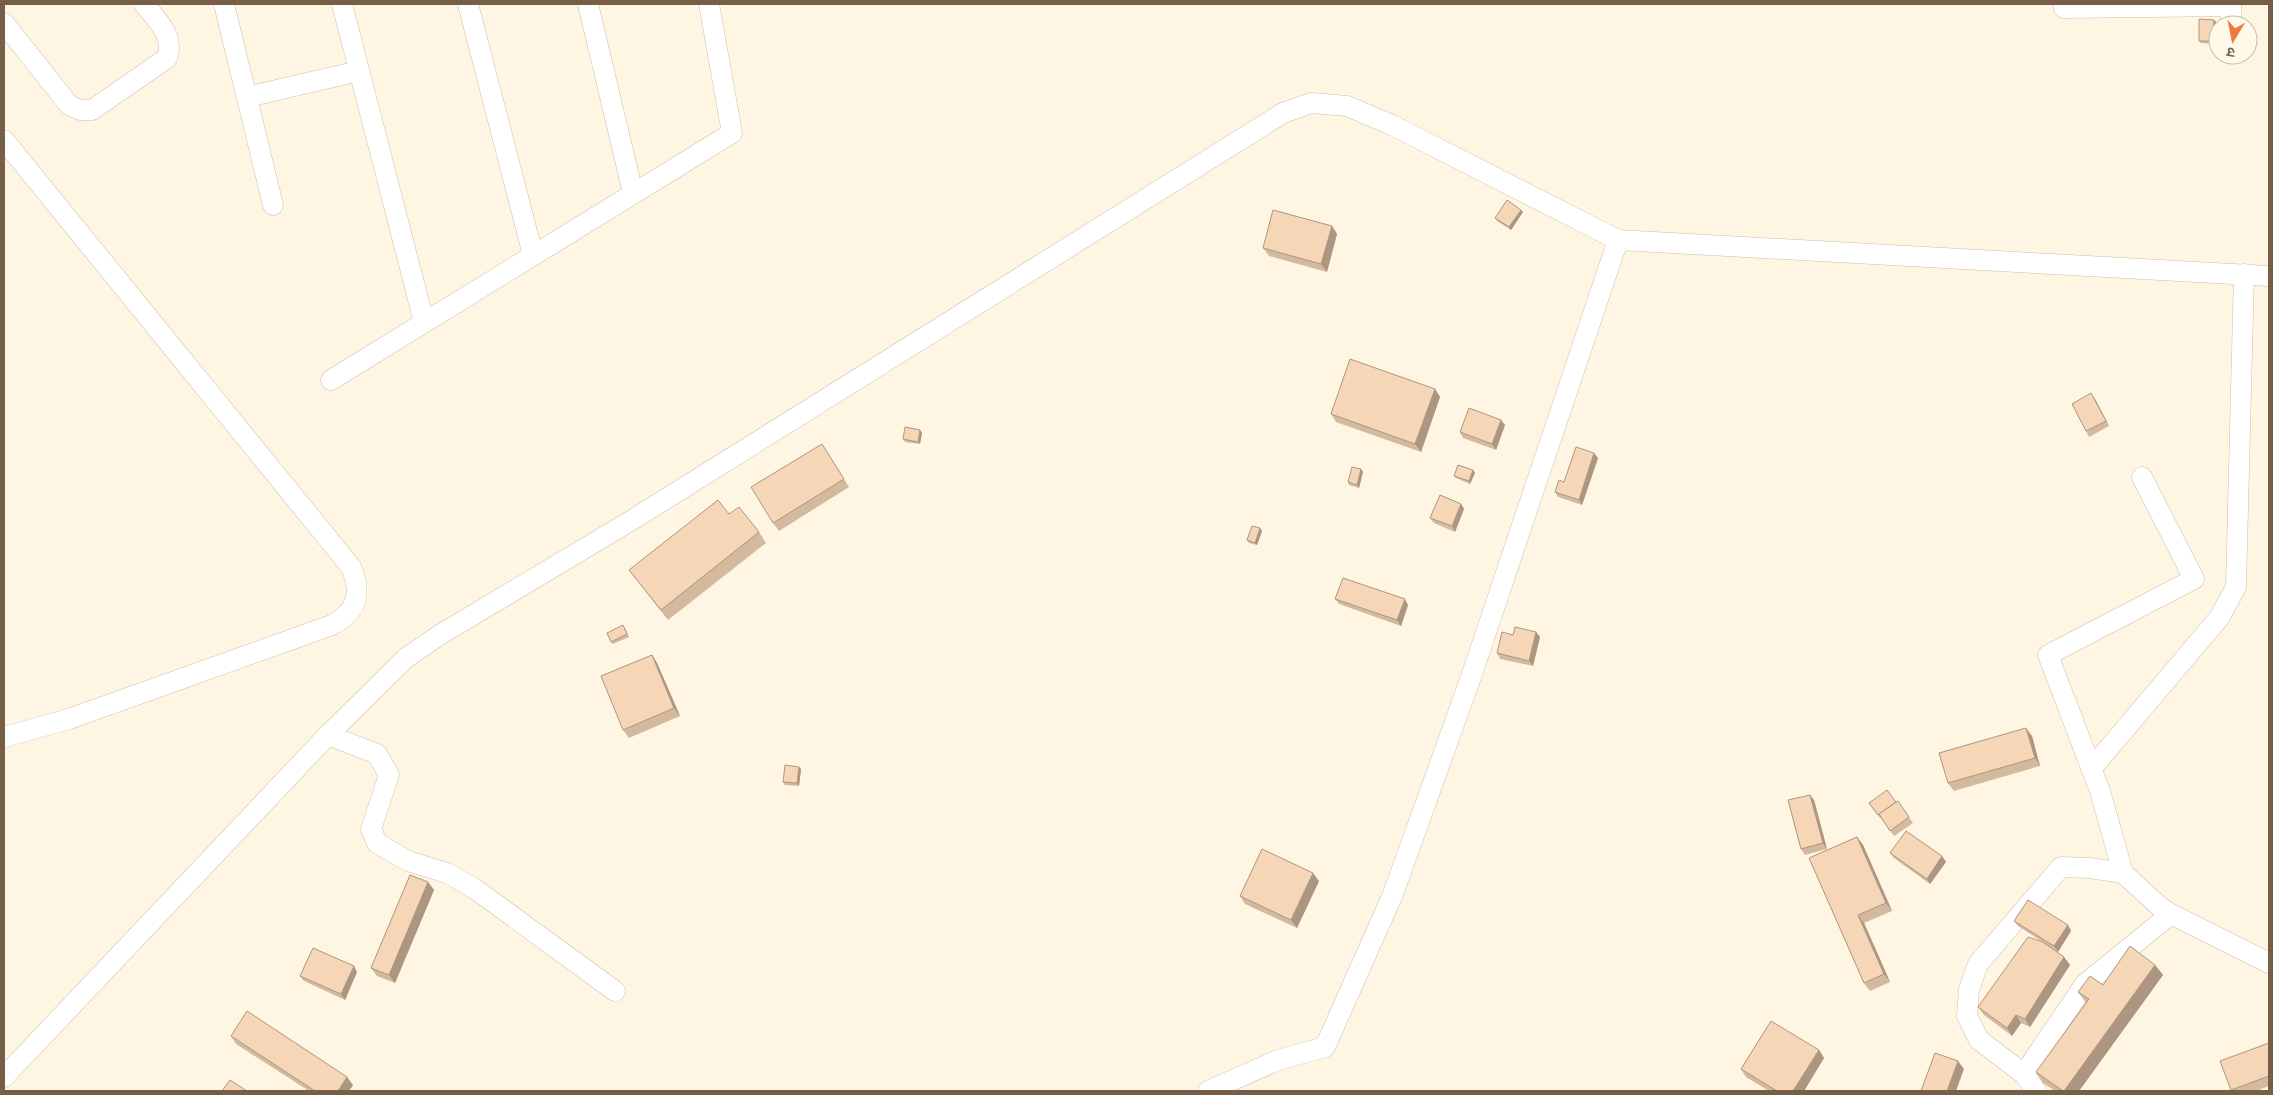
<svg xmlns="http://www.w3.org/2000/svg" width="2273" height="1095" viewBox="0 0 2273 1095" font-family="'Open Sans','Noto Sans Devanagari',sans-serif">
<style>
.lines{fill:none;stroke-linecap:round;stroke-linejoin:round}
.minor-casing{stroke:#d0bea9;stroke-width:21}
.minor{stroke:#fff;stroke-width:20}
.wall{fill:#d3b99e}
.shaded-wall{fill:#ac9681}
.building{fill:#f5d7b8;stroke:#ac9681}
</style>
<rect width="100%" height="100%" fill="#fef6e3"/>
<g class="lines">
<defs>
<g id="minor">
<path d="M224 4 273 205"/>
<path d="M342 4 424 322"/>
<path d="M468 4 533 255"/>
<path d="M588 4 633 193"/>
<path d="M2065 4 2064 8 2231 6V4"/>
<path d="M4 23 69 105 80 110H92L167 58C175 36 157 20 144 4"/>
<path d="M2231 25V6"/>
<path d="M247 97 359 71"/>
<path d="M4 140 351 567C362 593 358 611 332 625L69 719 4 737"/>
<path d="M331 380 732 133 709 4"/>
<path d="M2142 477 2194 579 2048 655 2100 791 2123 873 2159 906 2171 914 2269 963"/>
<path d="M328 735 377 754 389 775 371 829 377 843 408 861 447 873 475 889 615 991"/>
<path d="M2092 768 2219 618 2236 587 2244 274"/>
<path d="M2024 1074 1979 1040 1967 1016 1969 989 1978 964 2061 867 2090 868 2123 873"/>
<path d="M4 1077 328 735 406 658 438 636 632 520 1283 113 1311 103 1347 106 1392 125 1618 240 2269 276"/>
<path d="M1208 1091 1278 1060 1325 1047 1393 894 1471 677 1618 240"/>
<path d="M2036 1091 2024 1074 2085 984 2171 914"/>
</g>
</defs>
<use href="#minor" class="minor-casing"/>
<use href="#minor" class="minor"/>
</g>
<g class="wall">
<path d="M2214 20 2216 22 2215 44 2201 43 2199 41Z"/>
<path d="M1523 212 1511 230 1497 221 1495 218Z"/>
<path d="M1332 226 1337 234 1327 272 1269 256 1263 248Z"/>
<path d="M1435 389 1440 397 1421 452 1336 422 1331 414Z"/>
<path d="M2095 399 2109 426 2089 437 2086 431Z"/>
<path d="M1505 425 1496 450 1463 438 1460 432Z"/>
<path d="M920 430 922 433 920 444 905 442 903 439Z"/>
<path d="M827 452 849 487 779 531 773 523Z"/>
<path d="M1598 458 1582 505 1558 497 1555 492 1564 482Z"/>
<path d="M1361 469 1363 472 1359 488 1349 485 1348 482Z"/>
<path d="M1473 470 1475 473 1470 484 1456 478 1454 476Z"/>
<path d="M1461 504 1464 509 1455 532 1434 523 1430 518Z"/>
<path d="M729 514 759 532 766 543 668 620 629 570Z"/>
<path d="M1260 528 1262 531 1257 545 1249 543 1247 540Z"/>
<path d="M1335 599 1408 605 1401 626 1339 604Z"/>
<path d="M625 628 629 637 613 644 611 642Z"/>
<path d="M1536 632 1540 637 1533 666 1500 659 1497 653 1513 635Z"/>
<path d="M652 655 657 663 680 716 629 738 623 730Z"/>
<path d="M2032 736 2040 766 1954 791 1948 783Z"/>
<path d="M801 769 799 786 785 785 783 782Z"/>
<path d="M1814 800 1827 849 1805 855 1801 849Z"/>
<path d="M1898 801 1913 823 1894 836 1881 818H1880L1869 803 1896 802Z"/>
<path d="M1857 837 1863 845 1892 911 1864 923 1890 982 1870 991 1864 983 1809 858Z"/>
<path d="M1890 853 1942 856 1946 862 1930 884 1894 858Z"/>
<path d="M1319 881 1297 928 1245 904 1240 896Z"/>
<path d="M428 882 434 890 395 983 377 976 371 968Z"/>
<path d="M2014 921 2068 925 2071 931 2058 952 2044 943 2064 957 2070 965 2030 1027 2021 1023 2012 1036 1984 1015 1978 1007 2043 942 2018 926Z"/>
<path d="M2155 965 2163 975 2079 1091H2055L2043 1083 2036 1072 2086 1003 2078 992 2103 985Z"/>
<path d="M357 972 345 1000 304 981 300 976Z"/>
<path d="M231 1036 353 1085 349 1091H309L236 1044Z"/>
<path d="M2269 1043V1086L2256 1091H2232L2231 1090Z"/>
<path d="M1819 1050 1824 1058 1804 1091H1769L1746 1077 1741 1069Z"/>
</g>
<g class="shaded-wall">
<path d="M2214 20 2216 22 2215 44 2213 41Z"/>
<path d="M1521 210 1523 212 1511 230 1509 227Z"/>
<path d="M1332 226 1337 234 1327 272 1321 264Z"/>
<path d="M1435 389 1440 397 1421 452 1415 444Z"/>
<path d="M2091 393 2095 399 2109 426 2106 421Z"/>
<path d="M1501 420 1505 425 1496 450 1492 444Z"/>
<path d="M920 430 922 433 920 444 918 442Z"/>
<path d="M1594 453 1598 458 1582 505 1579 500Z"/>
<path d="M1361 469 1363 472 1359 488 1357 485Z"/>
<path d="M1473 470 1475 473 1470 484 1469 481Z"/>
<path d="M1461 504 1464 509 1455 532 1452 526Z"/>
<path d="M1260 528 1262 531 1257 545 1255 543Z"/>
<path d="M1405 599 1408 605 1401 626 1397 620Z"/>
<path d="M1536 632 1540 637 1533 666 1529 661Z"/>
<path d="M652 655 657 663 680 716 674 708Z"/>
<path d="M2026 728 2032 736 2040 766 2035 758Z"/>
<path d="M799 767 801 769 799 786 797 783Z"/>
<path d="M1810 795 1814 800 1827 849 1823 843Z"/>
<path d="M1857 837 1863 845 1892 911 1886 903Z"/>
<path d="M1942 856 1946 862 1930 884 1927 879Z"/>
<path d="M1313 873 1319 881 1297 928 1291 920Z"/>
<path d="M428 882 434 890 395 983 389 975Z"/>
<path d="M1858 915 1864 923 1890 982 1884 974Z"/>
<path d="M2068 925 2071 931 2058 952 2054 946Z"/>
<path d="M2064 957 2070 965 2030 1027 2025 1019Z"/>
<path d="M2155 965 2163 975 2079 1091H2064Z"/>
<path d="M354 966 357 972 345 1000 341 994Z"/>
<path d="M2016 1015 2021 1023 2012 1036 2007 1028Z"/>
<path d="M1819 1050 1824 1058 1804 1091H1793Z"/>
<path d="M1958 1061 1964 1069 1956 1091H1947Z"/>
<path d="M347 1077 353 1085 349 1091H338Z"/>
</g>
<g class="building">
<path d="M2199 19 2214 20 2213 41H2199Z"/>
<path d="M1507 200 1521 210 1509 227 1495 218Z"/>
<path d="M1273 210 1332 226 1321 264 1263 248Z"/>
<path d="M1350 359 1435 389 1415 444 1331 414Z"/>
<path d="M2091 393 2106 421 2086 431 2072 404Z"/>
<path d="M1469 408 1501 420 1492 444 1460 432Z"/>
<path d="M905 427 920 430 918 442 903 439Z"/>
<path d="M822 444 844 479 773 523 751 487Z"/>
<path d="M1576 447 1594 453 1579 500 1555 492 1559 480 1564 482Z"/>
<path d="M1458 465 1473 470 1469 481 1454 476Z"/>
<path d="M1352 467 1361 469 1357 485 1348 482Z"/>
<path d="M1440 495 1461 504 1452 526 1430 518Z"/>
<path d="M718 500 729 514 739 507 759 532 661 610 629 570Z"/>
<path d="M1252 526 1260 528 1255 543 1247 540Z"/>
<path d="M1343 578 1405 599 1397 620 1335 599Z"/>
<path d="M623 625 627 634 611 642 607 633Z"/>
<path d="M1515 627 1536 632 1529 661 1497 653 1502 632 1513 635Z"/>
<path d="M652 655 674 708 623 730 601 676Z"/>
<path d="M2026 728 2035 758 1948 783 1939 753Z"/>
<path d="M785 765 799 767 797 783 783 782Z"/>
<path d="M1887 790 1896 802 1879 814 1878 815 1869 803Z"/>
<path d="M1810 795 1823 843 1801 849 1788 800Z"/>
<path d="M1898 801 1909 817 1890 831 1879 814Z"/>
<path d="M1906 831 1942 856 1927 879 1890 853Z"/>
<path d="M1857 837 1886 903 1858 915 1884 974 1864 983 1809 858Z"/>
<path d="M1262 849 1313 873 1291 920 1240 896Z"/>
<path d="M410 875 428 882 389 975 371 968Z"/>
<path d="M2028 900 2068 925 2054 946 2014 921Z"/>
<path d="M2028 937 2043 942 2064 957 2025 1019 2016 1015 2007 1028 1978 1007Z"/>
<path d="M2130 946 2155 965 2064 1091H2063L2036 1072 2089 999 2078 992 2090 976 2103 985Z"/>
<path d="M313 948 354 966 341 994 300 976Z"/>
<path d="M247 1011 347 1077 338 1091H315L231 1036Z"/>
<path d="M1771 1021 1819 1050 1793 1091H1777L1741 1069Z"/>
<path d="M2269 1043V1076L2231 1090 2220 1061Z"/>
<path d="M1935 1053 1958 1061 1947 1091H1921Z"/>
<path d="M230 1080 247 1091H222Z"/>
</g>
<rect width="2273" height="1095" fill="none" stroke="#775e47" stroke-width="10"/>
<g transform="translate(2233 40) rotate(190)"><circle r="24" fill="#fff9ea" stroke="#c9bba9"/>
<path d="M0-4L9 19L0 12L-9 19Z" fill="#f07b40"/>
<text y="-8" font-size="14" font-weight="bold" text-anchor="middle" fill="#775e47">उ</text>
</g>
</svg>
